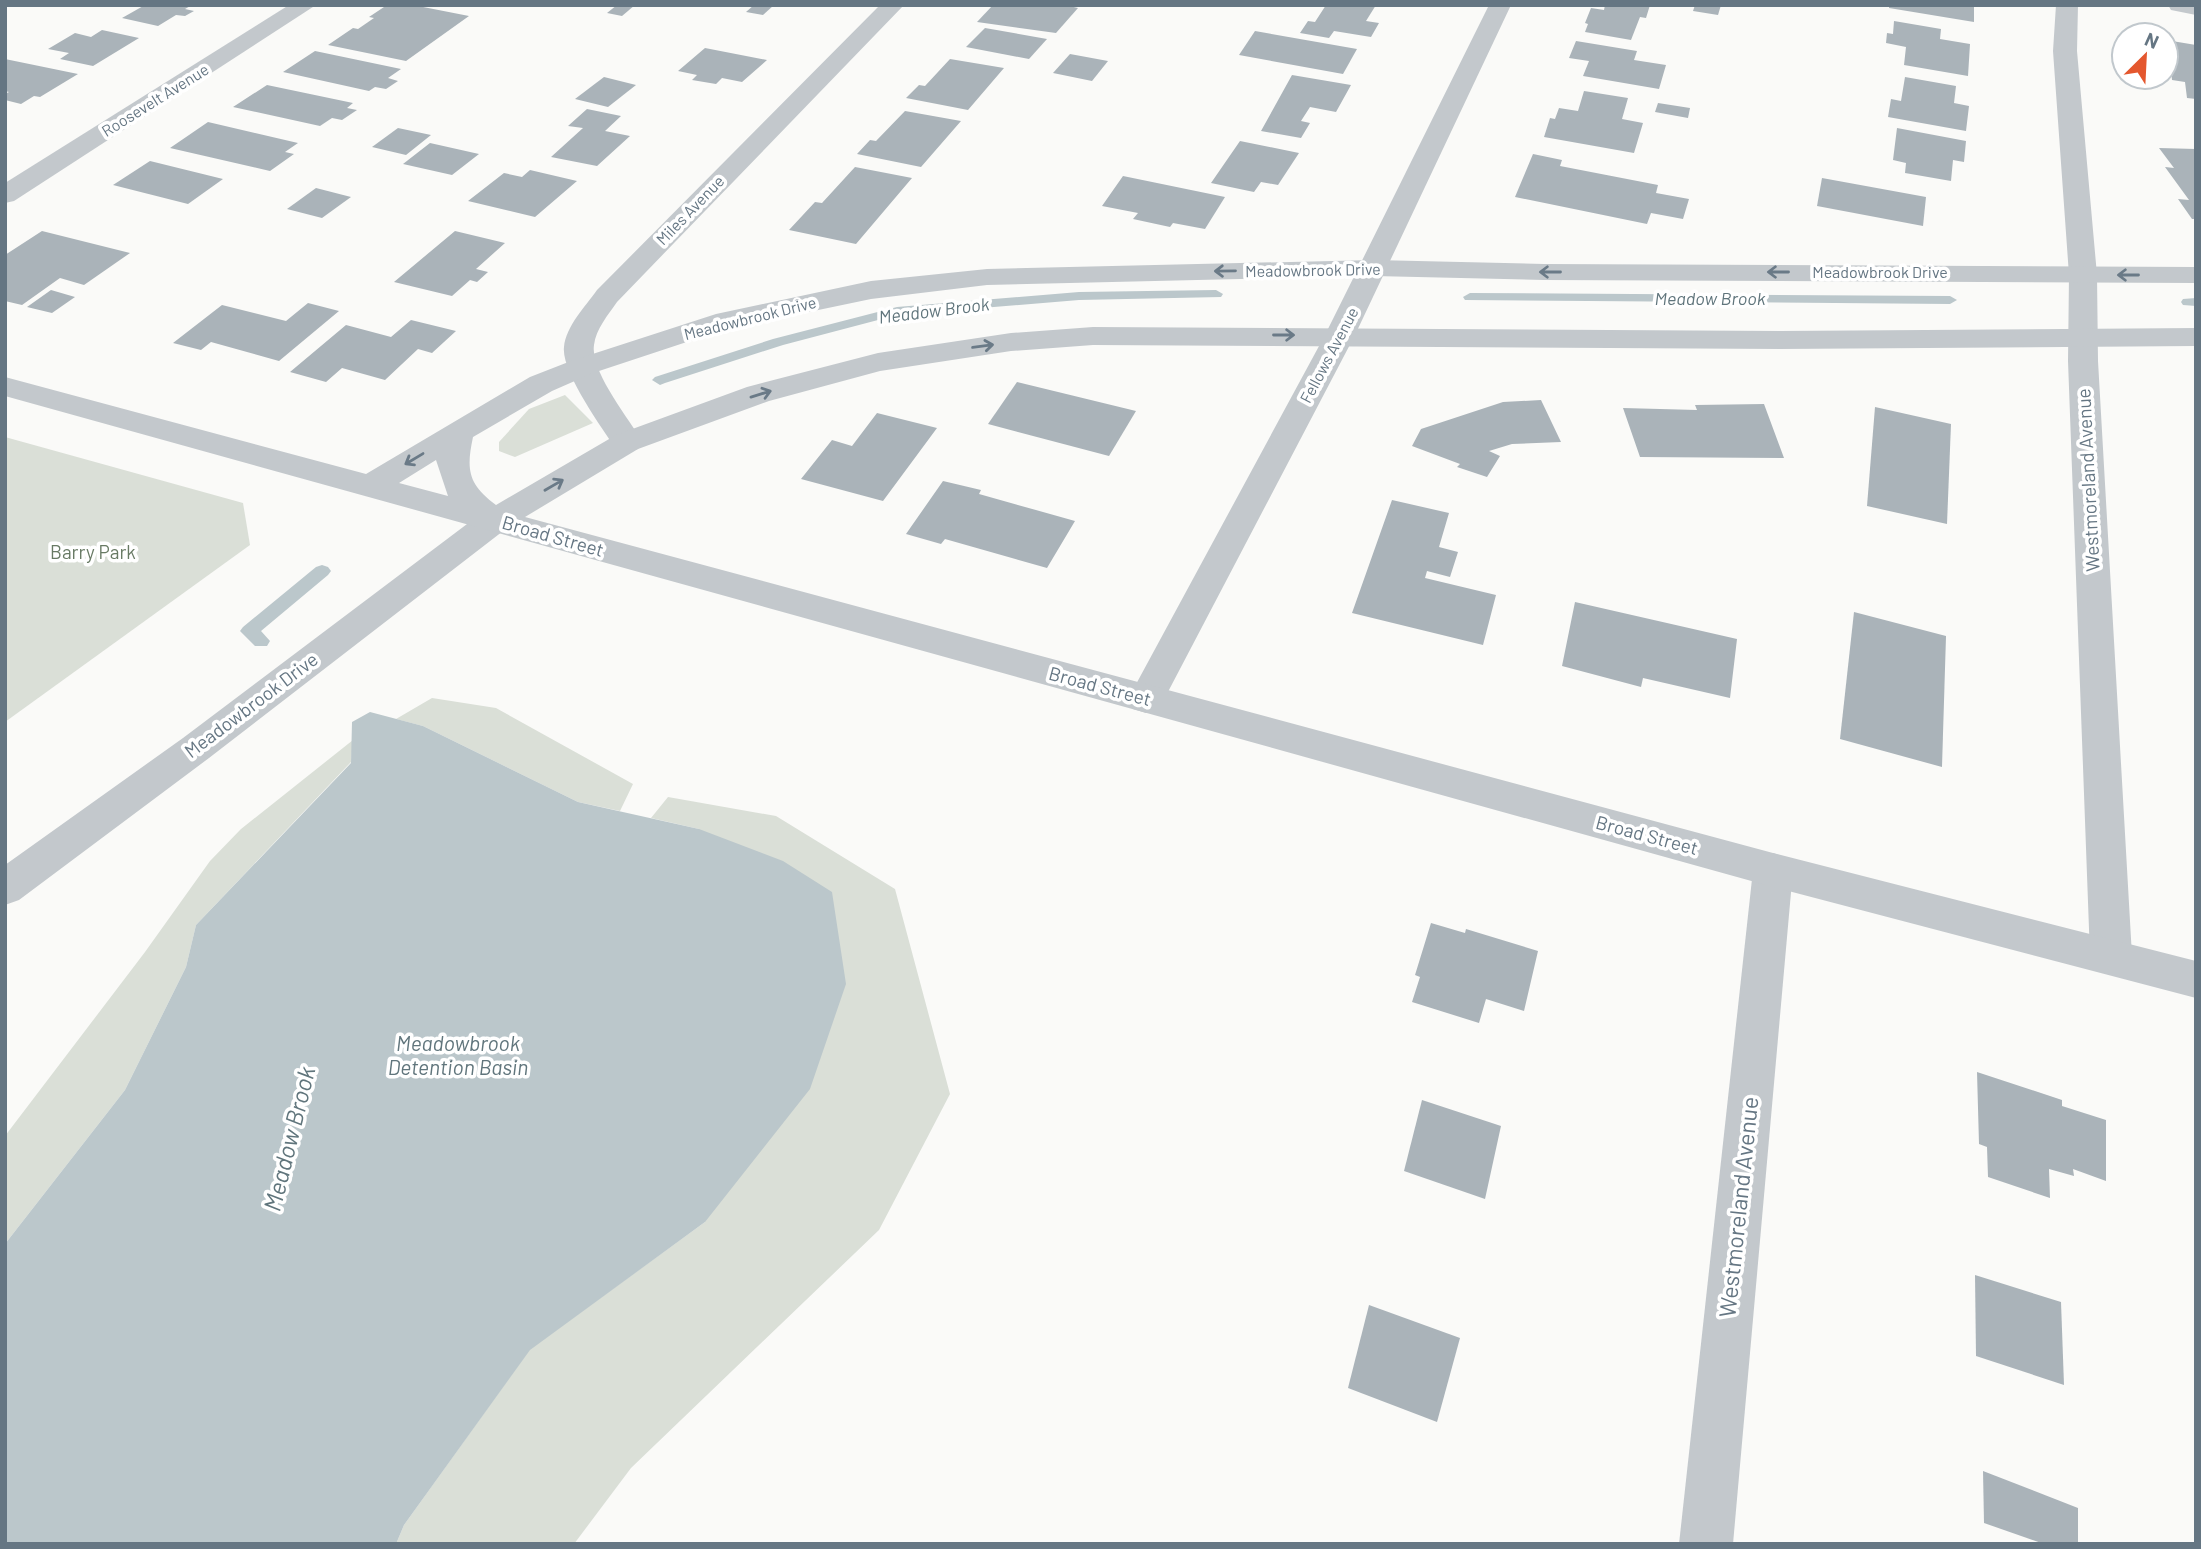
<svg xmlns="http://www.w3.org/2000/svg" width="2201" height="1549" viewBox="0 0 2201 1549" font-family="Barlow,sans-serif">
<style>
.green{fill:#dadfd7}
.water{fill:#bbc7cb}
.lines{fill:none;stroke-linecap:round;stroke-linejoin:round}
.stream{fill:#bbc7cb;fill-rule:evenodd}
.building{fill:#aab3b9}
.minor{fill:#c3c8cc;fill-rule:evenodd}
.tertiary{fill:#c3c8cc;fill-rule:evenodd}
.oneway{stroke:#6a7a87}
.labels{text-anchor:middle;stroke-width:7;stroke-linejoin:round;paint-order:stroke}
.far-street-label{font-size:16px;fill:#657683;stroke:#fff}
.far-water-label{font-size:18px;font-style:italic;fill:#60757c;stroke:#fff}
.street-label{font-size:19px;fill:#657683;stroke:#fff}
.park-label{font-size:19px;fill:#687a64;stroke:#fff}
.water-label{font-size:21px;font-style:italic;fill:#60757c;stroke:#fff}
.near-street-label{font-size:23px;fill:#657683;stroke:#fff}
.near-water-label{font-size:24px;font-style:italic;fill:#60757c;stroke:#fff}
</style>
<rect width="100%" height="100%" fill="#fafaf8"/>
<g class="green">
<path d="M565 395 593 423 515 457 499 451V442L529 409Z"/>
<path d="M5 437 243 503 250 545 5 722Z"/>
<path d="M432 698 496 708 633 784 620 811 578 802 423 726 396 719Z"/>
<path d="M353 740 351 762 196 925 186 967 125 1090 5 1244V1136L145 952 210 861 241 829Z"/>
<path d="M668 797 776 816 895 889 950 1094 879 1230 631 1468 574 1544H396L404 1525 530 1349 705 1222 699 829 651 818Z"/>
</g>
<path class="water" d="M370 712 423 726 578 802 699 829 783 861 832 892 846 984 810 1089 705 1222 530 1350 404 1525 396 1544H5V1244L125 1090 186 967 196 925 351 763 352 722Z"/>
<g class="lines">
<g class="stream">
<path d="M1216 290 1223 294 1221 297 1079 300 897 315 783 345 665 383 660 385 652 380 655 377 773 339 897 307 1079 292Z"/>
<path d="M1470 293 1950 296 1957 300 1950 304 1465 300 1463 297Z"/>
<path d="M2196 298V306L2183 305 2181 302 2183 299Z"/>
<path d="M322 565 328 567 331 571 328 575 261 631 270 641 267 646H255L240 631 243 627 316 567Z"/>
</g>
</g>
<g class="building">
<path d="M145 5H192L185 9 194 11 185 16 176 15 158 26 122 18Z"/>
<path d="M387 5H413L469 16 406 61 328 45 353 28 358 29 374 18 369 17Z"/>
<path d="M617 5H635L622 16 607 13Z"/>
<path d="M754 5H774L763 15 746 12Z"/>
<path d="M993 5H1065L1078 8 1056 33 977 22Z"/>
<path d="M1326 5H1376L1366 21 1379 23 1371 37 1334 31 1329 38 1300 33 1308 21 1315 22Z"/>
<path d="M1605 5H1650L1646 18 1640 17 1631 40 1585 32 1588 24 1585 23 1591 8 1604 10Z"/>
<path d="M1695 5H1721L1718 15 1693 11Z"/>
<path d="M1889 5H1974V22L1889 8Z"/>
<path d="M1894 21 1941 29 1940 39 1970 44 1968 76 1904 65 1906 47 1886 43 1887 33 1893 34Z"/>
<path d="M985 28 1047 39 1029 59 966 47Z"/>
<path d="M102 30 139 38 93 66 60 59 69 53 48 49 75 33 91 37Z"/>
<path d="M1255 31 1357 49 1343 74 1239 55Z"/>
<path d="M2166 40 2196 45V99L2187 98 2185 82 2172 80 2170 56H2166Z"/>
<path d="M1576 41 1637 51 1634 60 1666 65 1659 89 1583 76 1589 61 1569 58Z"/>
<path d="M705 48 767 60 742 82 722 78 716 84 692 80 697 75 678 71Z"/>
<path d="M315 51 401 69 388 78 398 81 386 89 375 87 369 91 283 72Z"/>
<path d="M1070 54 1108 61 1092 81 1053 73Z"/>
<path d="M5 59 78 74 40 97 34 96 21 104 5 100V94L9 92 5 91Z"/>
<path d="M950 59 1004 68 968 110 906 98 919 85 925 86Z"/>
<path d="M1292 75 1351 85 1336 112 1310 107 1301 121 1310 123 1301 138 1261 131Z"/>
<path d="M604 77 636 85 608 107 575 99Z"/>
<path d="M1905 77 1956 86 1954 103 1969 106 1966 131 1888 117 1891 99 1901 101Z"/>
<path d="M267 85 353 103 347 108 357 110 342 120 332 118 320 126 233 107Z"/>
<path d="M1584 91 1628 98 1622 119 1643 123 1634 153 1544 137 1550 118 1555 119 1559 108 1578 111Z"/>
<path d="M1658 103 1690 108 1688 118 1655 112Z"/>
<path d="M587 109 621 116 605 131 630 136 597 166 551 157 583 128 568 126Z"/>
<path d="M905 111 961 121 921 167 857 154 870 140 876 141Z"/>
<path d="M208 122 298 143 285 152 294 154 270 171 170 148Z"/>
<path d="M398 128 431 135 406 155 372 147Z"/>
<path d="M1897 128 1966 141 1964 162 1953 160 1951 181 1905 173 1906 163 1893 160Z"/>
<path d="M1240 141 1299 153 1278 185 1261 182 1254 192 1211 183Z"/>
<path d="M430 143 479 154 452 175 403 164Z"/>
<path d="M2159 148 2196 149V219H2192L2178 199 2189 200 2165 167 2174 168Z"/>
<path d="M1533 154 1562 160 1560 166 1658 185 1656 193 1689 199 1683 219 1651 213 1647 224 1515 197Z"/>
<path d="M150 161 223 179 188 204 113 185Z"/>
<path d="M855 167 912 178 856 244 789 230 815 202 822 203Z"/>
<path d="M530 170 577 181 535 217 468 201 504 173 522 177Z"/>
<path d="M1123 176 1225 197 1205 229 1173 223 1170 227 1133 219 1138 213 1102 206Z"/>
<path d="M1822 178 1926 197 1923 226 1817 206Z"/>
<path d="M316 188 351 197 322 218 287 209Z"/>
<path d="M42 231 130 253 84 285 60 278 22 305 5 301V255Z"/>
<path d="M455 231 505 243 476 269 488 272 477 282 470 280 452 296 394 282Z"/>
<path d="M51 290 75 297 52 313 27 307Z"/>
<path d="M308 303 339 311 279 361 211 342 201 350 173 343 222 305 286 321Z"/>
<path d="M411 320 456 331 432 353 418 349 385 380 342 368 326 382 290 372 346 325 391 337Z"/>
<path d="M1017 382 1136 411 1109 456 988 424Z"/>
<path d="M1541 400 1561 442 1512 444 1489 451 1500 456 1487 477 1457 467 1460 464 1412 446 1421 429 1503 402Z"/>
<path d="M1764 404 1784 458 1640 457 1623 408 1697 410 1695 405Z"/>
<path d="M1875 407 1951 424 1947 524 1867 506Z"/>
<path d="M877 413 937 428 883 501 801 479 832 440 852 446Z"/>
<path d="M943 481 981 490 979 494 1075 521 1047 568 945 539 941 544 906 534Z"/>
<path d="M1392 500 1449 513 1439 547 1458 552 1450 577 1427 571 1425 578 1496 595 1483 645 1352 613Z"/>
<path d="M1575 602 1737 639 1730 698 1643 678 1641 687 1562 666Z"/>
<path d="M1854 612 1946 636 1942 767 1840 739Z"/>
<path d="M1431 923 1465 933 1466 929 1538 951 1524 1011 1486 999 1479 1023 1412 1002 1420 977 1415 975Z"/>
<path d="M1977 1072 2062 1100V1106L2106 1120V1181L2073 1169 2074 1176 2049 1169 2050 1198 1988 1177 1987 1147 1979 1144Z"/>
<path d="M1422 1100 1501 1126 1485 1199 1404 1171Z"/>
<path d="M1975 1275 2061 1302 2064 1385 1976 1356Z"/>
<path d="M1369 1305 1460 1338 1437 1422 1348 1388Z"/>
<path d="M1983 1471 2078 1508V1544H2044L1984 1523Z"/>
</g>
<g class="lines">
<g class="minor">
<path d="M289 5H316L14 201 5 203V183Z"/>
<path d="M880 5H904L617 302C608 315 596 329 594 345 590 371 629 419 643 442L638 449 627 452 616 449C602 428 561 371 564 347 566 326 585 307 597 290Z"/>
<path d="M1489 5H1511L1355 335 1159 709 1146 713 1133 709 1128 699 1325 335Z"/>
<path d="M2056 5H2078L2077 51 2097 275 2098 361 2132 956 2126 969 2111 974 2096 969 2090 956 2068 361 2069 275 2053 51Z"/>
<path d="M2168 5H2196V15L2171 10Z"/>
<path d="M495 509 507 512 512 520 507 528 209 758 19 900 5 905V865L183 738 483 512Z"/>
<path d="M1773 853 1787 858 1793 870 1733 1544H1679L1753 870 1759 858Z"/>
</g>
<path class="tertiary" d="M1374 260 1544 264 2196 267V283L1544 280 1374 276 987 285 871 299 723 330 593 373 552 391 473 437C466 470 468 484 496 505L616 435 747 387 878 353 1011 333 1093 327 1780 331 2196 328V346L1780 349 1093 345 1011 351 880 371 769 401 638 449 525 517 1773 853 2196 961V998L1773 887 5 396V377L366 474 530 377 571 361 716 314 871 281 987 269ZM436 460 448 496 399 483Z"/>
</g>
<defs><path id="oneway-shaft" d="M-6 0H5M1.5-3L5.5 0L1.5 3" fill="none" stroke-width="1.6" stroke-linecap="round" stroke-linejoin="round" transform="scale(1.75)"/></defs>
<g class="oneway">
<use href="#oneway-shaft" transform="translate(1225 271) rotate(179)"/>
<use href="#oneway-shaft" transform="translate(1550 272) rotate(-180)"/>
<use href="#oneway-shaft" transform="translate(1778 272) rotate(180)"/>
<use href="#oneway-shaft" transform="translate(2128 275) rotate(-180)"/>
<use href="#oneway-shaft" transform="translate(1284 335)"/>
<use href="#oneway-shaft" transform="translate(983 346) rotate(-8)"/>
<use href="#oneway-shaft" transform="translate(761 394) rotate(-17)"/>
<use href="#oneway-shaft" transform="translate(414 459) rotate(149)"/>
<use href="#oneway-shaft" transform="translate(554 485) rotate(-30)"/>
</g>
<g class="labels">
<g class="far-street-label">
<text transform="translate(155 100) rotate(-32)" y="6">Roosevelt Avenue</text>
<text transform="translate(690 210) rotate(-46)" y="6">Miles Avenue</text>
<text transform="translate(1313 270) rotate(-1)" y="6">Meadowbrook Drive</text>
<text x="1880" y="278">Meadowbrook Drive</text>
<text transform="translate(750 318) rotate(-14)" y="6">Meadowbrook Drive</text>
<text transform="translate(1329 355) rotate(-62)" y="6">Fellows Avenue</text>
</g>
<g class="far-water-label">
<text x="1710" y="305">Meadow Brook</text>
<text transform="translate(934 311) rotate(-7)" y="6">Meadow Brook</text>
</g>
<g class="street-label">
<text transform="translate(2088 480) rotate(-93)" y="7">Westmoreland Avenue</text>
<text transform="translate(553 536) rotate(16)" y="7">Broad Street</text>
<text transform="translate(1100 686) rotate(15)" y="7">Broad Street</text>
<text transform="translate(251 705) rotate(-37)" y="7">Meadowbrook Drive</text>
<text transform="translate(1647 835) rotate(15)" y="7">Broad Street</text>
</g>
<g class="park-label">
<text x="93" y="559">Barry Park</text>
</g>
<g class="water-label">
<text x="458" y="1051">Meadowbrook<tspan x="458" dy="24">Detention Basin</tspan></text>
</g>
<g class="near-street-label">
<text transform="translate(1739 1207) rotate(-84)" y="8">Westmoreland Avenue</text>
</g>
<g class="near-water-label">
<text transform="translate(290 1139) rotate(-76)" y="8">Meadow Brook</text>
</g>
</g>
<rect width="2201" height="1549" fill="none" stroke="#657683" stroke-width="14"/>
<g transform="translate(2145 56) rotate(24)"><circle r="33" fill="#ffffff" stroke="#c1c8cd" stroke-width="2"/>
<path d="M0-5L12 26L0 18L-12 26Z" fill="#e4572e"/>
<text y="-10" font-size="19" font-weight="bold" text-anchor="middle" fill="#657683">N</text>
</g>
</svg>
